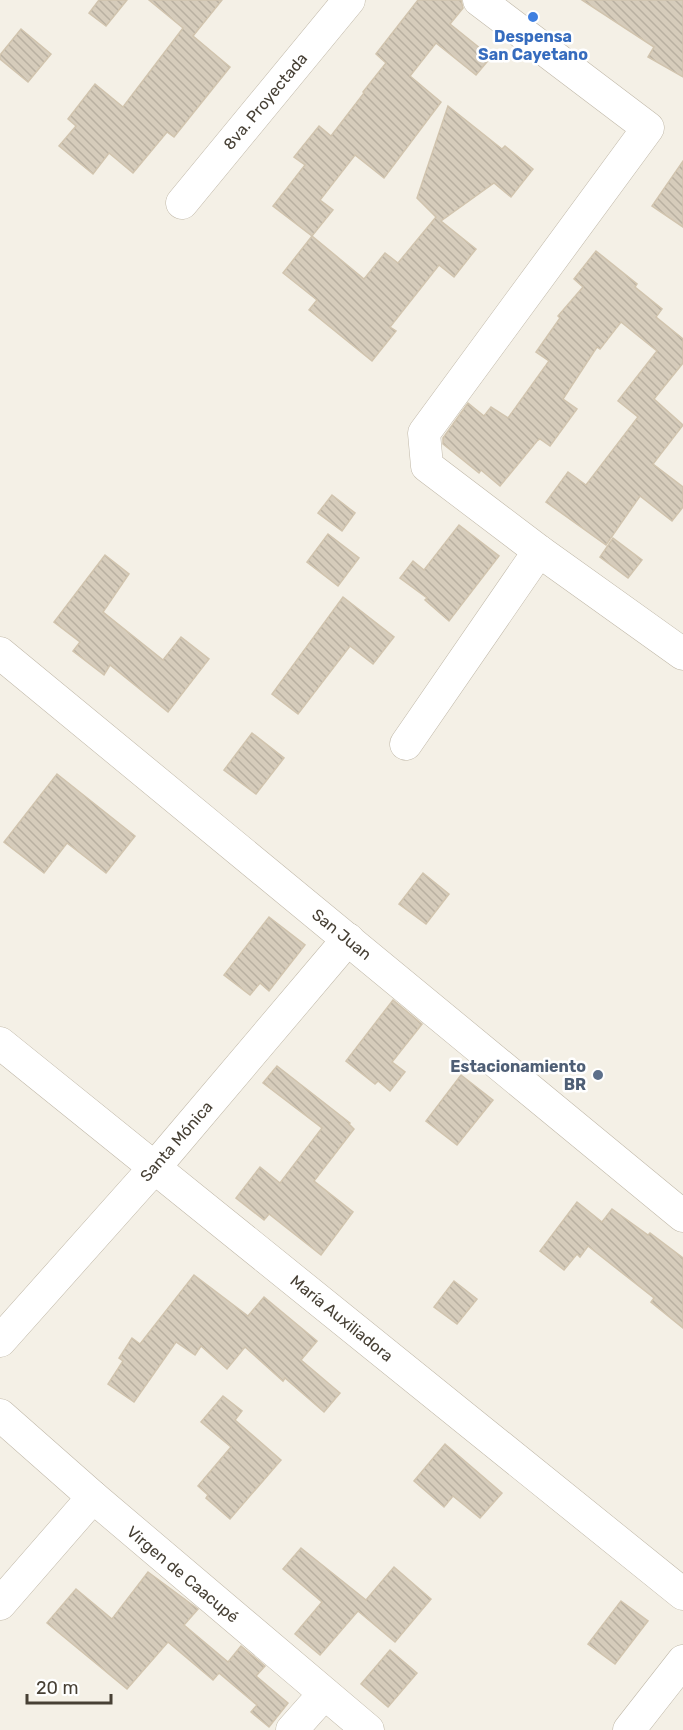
<svg xmlns="http://www.w3.org/2000/svg" width="683" height="1730" viewBox="0 0 683 1730" font-family="Rubik,sans-serif">
<style>
.building{fill:url(#building-back-hatch);stroke:#d1c4ae;stroke-width:1.5}
.lines{fill:none;stroke-linecap:round;stroke-linejoin:round}
.minor-casing{stroke:#c0b8a8;stroke-width:33}
.minor{stroke:#fff;stroke-width:32}
.shop-dot{fill:#3f7fe0;stroke:#fff;stroke-width:2}
.service-dot{fill:#5c6f8a;stroke:#fff;stroke-width:2}
.labels{text-anchor:middle;stroke-width:5;stroke-linejoin:round;paint-order:stroke}
.shop-label{font-size:16px;font-weight:bold;fill:#366cbe;stroke:#fff}
.street-label{font-size:16px;fill:#474035;stroke:#fff}
.service-label{font-size:16px;font-weight:bold;fill:#4e5e75;stroke:#fff;text-anchor:end}
</style>
<defs>
<pattern id="building-back-hatch" width="6" height="6" patternUnits="userSpaceOnUse" patternTransform="scale(1.5)"><rect width="6" height="6" fill="#d6ccbb"/><path d="M-1 5l2 2M0 0l6 6M5-1l2 2" fill="none" stroke="#b9b0a1"/></pattern>
</defs>
<rect width="100%" height="100%" fill="#f4f0e6"/>
<g class="building">
<path d="M99 0H127L106 26 89 13Z"/>
<path d="M149 0H222L193 36 230 67 174 137 167 132 133 173 109 153 93 174 59 146 76 126 68 119 95 84 123 107 183 28Z"/>
<path d="M418 0H461L463 8 450 24 491 57 476 75 436 43 410 76 441 102 384 178 355 155 320 200 333 210 312 236 273 206 305 165 294 157 319 126 331 136 364 93 363 92 386 63 376 54Z"/>
<path d="M582 0H683V77L648 57 654 47Z"/>
<path d="M21 29 51 54 28 82 0 59V55Z"/>
<path d="M448 106 502 149 505 146 533 169 511 197 494 183 441 221 476 249 454 277 439 265 390 327 396 331 372 361 309 310 317 300 283 273 312 236 364 279 385 253 398 263 436 217 417 198Z"/>
<path d="M683 161V227L652 206Z"/>
<path d="M596 251 637 284 635 287 662 309 656 317 683 339V363L654 399 683 425 653 464 683 487V507L672 521 640 496 606 545 546 502 568 472 586 485 638 417 618 401 657 351 621 322 600 349 597 347 563 399 577 409 550 446 540 439 537 441 500 486 481 470 479 473 443 444V438L468 403 484 416 491 407 508 418 549 361 536 352 560 318 558 316 583 287 574 279Z"/>
<path d="M332 495 355 513 342 531 318 513Z"/>
<path d="M459 525 499 556 449 621 425 600 427 598 400 578 413 561 424 570Z"/>
<path d="M328 534 359 558 338 586 307 562Z"/>
<path d="M613 538 642 560 628 578 600 557Z"/>
<path d="M105 555 129 574 103 612 163 660 181 637 209 659 168 712 110 665 104 675 73 651 80 642 54 622Z"/>
<path d="M343 597 394 637 373 664 350 646 298 714 272 694Z"/>
<path d="M252 733 284 758 256 794 224 770Z"/>
<path d="M57 774 135 836 106 873 67 843 44 873 4 842Z"/>
<path d="M423 873 449 894 426 924 399 904Z"/>
<path d="M269 917 305 945 269 991 260 983 250 995 224 975Z"/>
<path d="M393 1000 422 1024 392 1062 405 1072 390 1091 378 1081 375 1084 346 1061Z"/>
<path d="M277 1066 350 1123 349 1124 354 1129 314 1181 353 1212 321 1255 269 1214 264 1220 236 1198 260 1167 280 1183 322 1128 263 1083Z"/>
<path d="M461 1075 493 1100 457 1145 426 1121Z"/>
<path d="M577 1202 602 1222 612 1209 648 1235 650 1233 683 1258V1328L651 1302 654 1298 588 1246 580 1257 577 1254 564 1270 540 1251Z"/>
<path d="M194 1275 248 1316 264 1297 317 1341 301 1360 340 1393 324 1412 285 1378 283 1381 245 1347 227 1369 201 1346 195 1355 176 1342 134 1402 108 1384 123 1361 119 1358 132 1338 140 1344Z"/>
<path d="M454 1281 477 1299 457 1324 434 1307Z"/>
<path d="M223 1396 242 1411 235 1420 281 1460 230 1519 206 1498 208 1495 198 1486 231 1447 201 1422Z"/>
<path d="M445 1444 502 1493 480 1518 453 1496 444 1507 414 1481Z"/>
<path d="M301 1548 366 1600 394 1567 431 1599 395 1642 358 1611 320 1655 295 1634 322 1602 283 1569Z"/>
<path d="M148 1572 198 1609 184 1625 228 1662 241 1646 265 1666 256 1676 288 1703 269 1727 251 1712 257 1705 219 1673 213 1680 168 1642 127 1689 47 1623 76 1589 112 1619Z"/>
<path d="M621 1601 648 1621 615 1664 588 1644Z"/>
<path d="M390 1650 417 1673 388 1707 361 1684Z"/>
</g>
<g class="lines">
<defs>
<g id="minor">
<path d="M479 0 648 128 424 433 427 466 539 551 683 654"/>
<path d="M182 203 349 0"/>
<path d="M0 653 683 1216"/>
<path d="M406 744 539 551"/>
<path d="M0 1043 683 1594"/>
<path d="M0 1341 155 1167 348 939"/>
<path d="M0 1415 93 1497 368 1730"/>
<path d="M0 1604 93 1497"/>
<path d="M292 1730 324 1694"/>
<path d="M629 1730 683 1661"/>
</g>
</defs>
<use href="#minor" class="minor-casing"/>
<use href="#minor" class="minor"/>
</g>
<circle class="shop-dot" cx="533" cy="17" r="6"/>
<circle class="service-dot" cx="598" cy="1075" r="6"/>
<g class="labels">
<g class="shop-label">
<text x="533" y="42">Despensa<tspan x="533" dy="18">San Cayetano</tspan></text>
</g>
<g class="street-label">
<text transform="translate(265 101) rotate(-50)" y="6">8va. Proyectada</text>
<text transform="translate(342 934) rotate(39)" y="6">San Juan</text>
<text transform="translate(176 1141) rotate(-49)" y="6">Santa Mónica</text>
<text transform="translate(342 1318) rotate(39)" y="6">María Auxiliadora</text>
<text transform="translate(183 1574) rotate(40)" y="6">Virgen de Caacupé</text>
</g>
<g class="service-label">
<text x="586" y="1072">Estacionamiento<tspan x="586" dy="18">BR</tspan></text>
</g>
</g>
<path d="M27 1694v9h84v-9" fill="none" stroke="#474035" stroke-width="3"/>
<text x="36" y="1694" font-size="18" fill="#474035" stroke="#ffffff" stroke-width="4.5" paint-order="stroke">20 m</text>
</svg>
